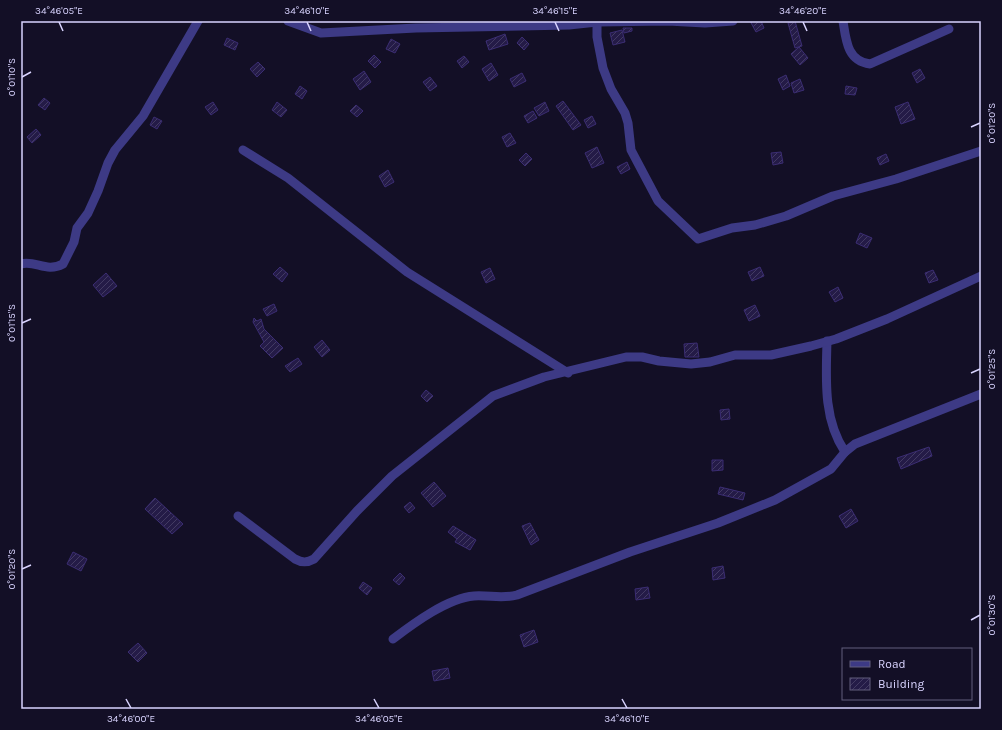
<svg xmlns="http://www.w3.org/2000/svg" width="1002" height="730" viewBox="0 0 1002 730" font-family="Karla,sans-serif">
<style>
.building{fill:url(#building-hatch);stroke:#3b2d73}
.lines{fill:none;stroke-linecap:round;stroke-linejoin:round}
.minor{stroke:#3d3a85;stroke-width:9}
.ticks{fill:none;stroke:#d9d4ff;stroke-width:1.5}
.neatline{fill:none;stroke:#d9d4ff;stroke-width:1.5}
.ticks-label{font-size:10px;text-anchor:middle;fill:#d9d4ff}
</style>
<defs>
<pattern id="building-hatch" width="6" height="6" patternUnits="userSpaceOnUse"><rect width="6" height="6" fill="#241b47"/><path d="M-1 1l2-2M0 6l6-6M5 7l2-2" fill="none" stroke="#433b63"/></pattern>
</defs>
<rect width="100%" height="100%" fill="#130f26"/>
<g class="building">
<path d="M750 21H761L764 28 756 32Z"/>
<path d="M795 21 802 46 795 48 788 23Z"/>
<path d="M623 28H632V31L624 33Z"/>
<path d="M622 30 625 42 613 45 610 33Z"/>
<path d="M505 34 508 44 489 50 486 41Z"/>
<path d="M522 37 529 44 524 50 517 43Z"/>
<path d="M227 38 238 43 235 50 224 45Z"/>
<path d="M391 39 400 44 395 53 386 49Z"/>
<path d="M799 47 808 58 800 65 791 54Z"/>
<path d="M374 55 381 62 375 68 368 61Z"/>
<path d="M464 56 469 62 462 68 457 61Z"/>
<path d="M258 62 265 69 257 77 250 69Z"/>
<path d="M491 63 498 75 489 81 482 69Z"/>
<path d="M920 69 925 78 917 83 912 73Z"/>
<path d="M364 71 371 82 360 90 353 79Z"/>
<path d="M522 73 526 81 514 87 510 79Z"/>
<path d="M786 75 790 86 783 90 778 79Z"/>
<path d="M430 77 437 86 430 91 423 82Z"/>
<path d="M800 79 804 90 794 93 791 83Z"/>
<path d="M300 86 307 91 302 99 295 94Z"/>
<path d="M846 86 857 88 855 95 845 94Z"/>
<path d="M44 98 50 103 45 110 38 105Z"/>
<path d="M563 101 581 125 573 130 556 106Z"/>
<path d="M213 102 218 110 211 115 205 107Z"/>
<path d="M277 102 287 110 281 117 272 110Z"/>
<path d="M545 102 549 111 539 116 534 108Z"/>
<path d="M908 102 915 119 901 124 895 107Z"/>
<path d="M356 105 363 111 357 117 350 111Z"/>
<path d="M533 111 537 118 528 123 524 116Z"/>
<path d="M592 116 596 124 588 128 584 120Z"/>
<path d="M154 117 162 121 157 129 150 125Z"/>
<path d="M36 129 41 135 32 143 27 137Z"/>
<path d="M510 133 516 143 507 147 502 137Z"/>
<path d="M597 147 604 163 592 168 585 153Z"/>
<path d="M781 152 783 163 773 165 771 153Z"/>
<path d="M526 153 532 159 525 166 519 160Z"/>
<path d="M886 154 889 161 880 165 877 158Z"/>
<path d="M627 162 630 169 621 174 617 167Z"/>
<path d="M388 170 394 182 385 187 379 176Z"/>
<path d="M860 233 872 238 867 248 856 243Z"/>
<path d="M280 267 288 274 282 282 273 274Z"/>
<path d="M760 267 764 276 752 281 748 272Z"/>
<path d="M490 268 495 279 486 283 481 272Z"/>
<path d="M933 270 938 280 929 283 925 273Z"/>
<path d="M106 273 117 286 103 297 93 285Z"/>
<path d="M838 287 843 298 835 302 829 292Z"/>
<path d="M274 304 277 311 267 316 263 309Z"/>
<path d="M755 305 760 316 749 321 744 310Z"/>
<path d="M254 318 257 321 261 319 264 329 283 348 272 358 260 346 264 342 253 322Z"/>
<path d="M322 340 330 350 322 357 314 347Z"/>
<path d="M697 343 699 357H685L684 344Z"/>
<path d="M298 358 302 364 290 372 285 366Z"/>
<path d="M426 390 433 396 427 402 421 396Z"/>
<path d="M729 409 730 419 721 420 720 410Z"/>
<path d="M929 447 932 456 901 469 897 458Z"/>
<path d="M712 460H723V470L712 471Z"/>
<path d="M434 482 446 496 433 507 421 493Z"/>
<path d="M720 487 745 493 743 500 718 494Z"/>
<path d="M155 498 183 524 172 534 145 509Z"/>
<path d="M410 502 415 508 409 513 404 507Z"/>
<path d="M851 509 858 521 846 528 839 516Z"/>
<path d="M530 523 539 540 531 545 522 526Z"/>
<path d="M453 526 476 540 470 550 455 542 457 539 448 532Z"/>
<path d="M73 552 87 559 81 571 67 564Z"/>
<path d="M723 566 725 578 713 580 712 568Z"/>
<path d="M400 573 405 578 399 585 393 580Z"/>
<path d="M363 582 372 588 367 595 359 588Z"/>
<path d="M648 587 650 598 636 600 635 589Z"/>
<path d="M534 630 538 642 524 647 520 635Z"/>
<path d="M138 643 147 653 138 662 128 652Z"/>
<path d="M448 668 450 678 434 681 432 671Z"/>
</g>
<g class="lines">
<g class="minor">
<path d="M288 21 321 33 416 28 569 25 597 22 668 21 705 23 733 21"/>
<path d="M843 21C846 40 847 61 870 64L949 29"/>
<path d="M597 22V37L603 68 611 89 625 113 628 123 631 150 658 201 698 239 732 228 755 225 786 216 833 196 896 179 981 151"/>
<path d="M243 150 288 178 407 272 568 373"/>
<path d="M21 264C36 260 46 273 63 264L74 242 77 228 88 213 98 191 108 163 115 150 143 116 198 21"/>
<path d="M827 341C826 379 823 419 845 452L855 444 981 394"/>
<path d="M238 516 295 559C302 563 307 563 314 559L357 511 392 476 493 396 544 377 626 357H642L659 361 691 364 710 362 735 355H771L811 346 836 339 887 319 981 276"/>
<path d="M393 639C414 623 448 598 474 596 489 595 503 599 517 595L630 552 718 523 775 500 831 469 845 452"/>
</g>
</g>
<path class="ticks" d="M59 22 63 31M307 22 311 31M555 22 559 31M803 22 807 31M22 77 31 72M971 127 980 123M22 323 31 319M971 373 980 369M22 569 31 565M971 620 980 615M126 699 131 708M374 699 379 708M622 699 627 708"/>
<rect width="1002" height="730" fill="none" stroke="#130f26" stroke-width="44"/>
<rect x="842" y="648" width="130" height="52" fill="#130f26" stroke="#625e7d"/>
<rect x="850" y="661" width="20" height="6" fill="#3d3a85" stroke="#625e7d"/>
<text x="878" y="668" font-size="12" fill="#d9d4ff">Road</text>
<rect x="850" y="678" width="20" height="12" fill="url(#building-hatch)" stroke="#625e7d"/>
<text x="878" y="688" font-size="12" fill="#d9d4ff">Building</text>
<rect x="22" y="22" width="958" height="686" class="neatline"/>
<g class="ticks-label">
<text x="59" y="14">34°46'05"E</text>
<text x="307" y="14">34°46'10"E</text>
<text x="555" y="14">34°46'15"E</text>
<text x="803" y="14">34°46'20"E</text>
<text transform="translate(11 77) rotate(-90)" y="4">0°01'10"S</text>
<text transform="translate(991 123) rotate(-90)" y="4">0°01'20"S</text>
<text transform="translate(11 323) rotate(-90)" y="4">0°01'15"S</text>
<text transform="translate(991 369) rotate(-90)" y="4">0°01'25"S</text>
<text transform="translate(11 569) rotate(-90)" y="4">0°01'20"S</text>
<text transform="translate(991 615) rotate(-90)" y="4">0°01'30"S</text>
<text x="131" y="722">34°46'00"E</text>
<text x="379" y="722">34°46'05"E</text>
<text x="627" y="722">34°46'10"E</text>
</g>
</svg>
